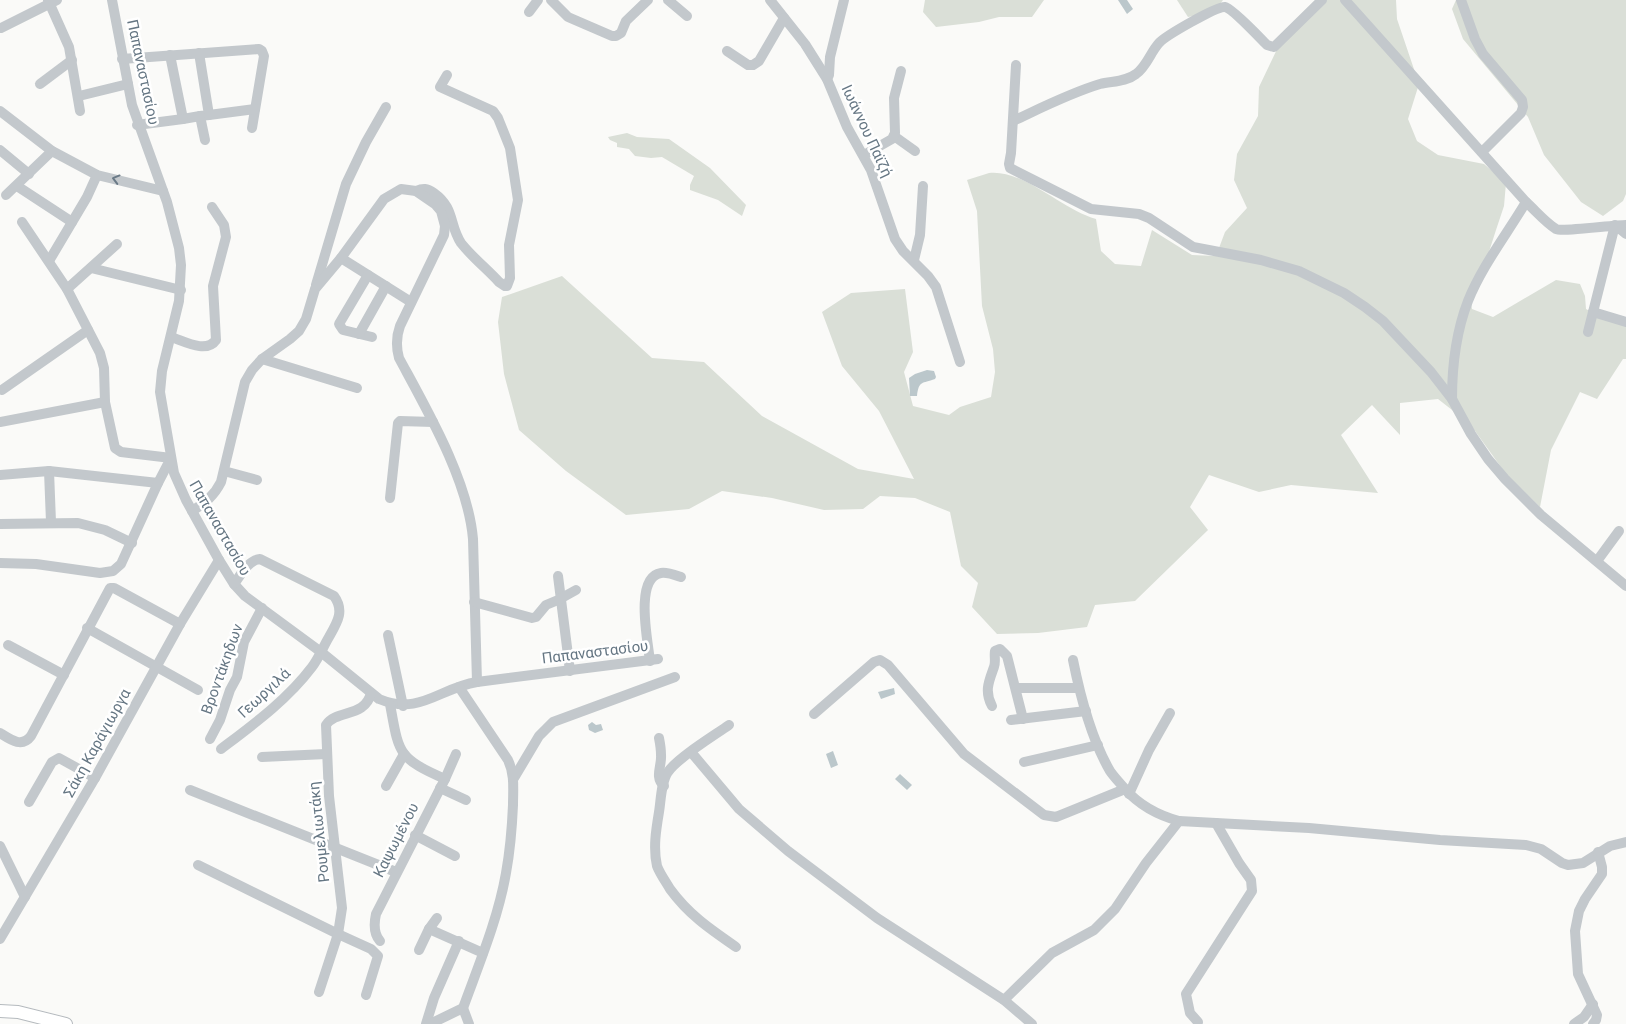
<svg xmlns="http://www.w3.org/2000/svg" width="1626" height="1024" viewBox="0 0 1626 1024" font-family="Roboto,sans-serif">
<style>
.green{fill:#dadfd7}
.water{fill:#bbc7cb}
.lines{fill:none;stroke-linecap:round;stroke-linejoin:round}
.major-casing{stroke:#b5babe;stroke-width:14}
.minor{stroke:#c3c8cc;stroke-width:10}
.major{stroke:#fff;stroke-width:12}
.oneway{stroke:#6a7a87}
.labels{text-anchor:middle;stroke-width:5;stroke-linejoin:round;paint-order:stroke}
.street-label{font-size:15px;fill:#657683;stroke:#fff}
</style>
<rect width="100%" height="100%" fill="#fafaf8"/>
<g class="green">
<path d="M925 0H1044L1032 17H999L979 22 936 27 923 12Z"/>
<path d="M1177 0H1223L1214 12 1188 17Z"/>
<path d="M1323 0H1396L1397 19 1419 84 1408 119 1417 141 1438 155 1484 164 1506 183 1504 206 1496 230 1486 261 1469 290 1472 309 1493 317 1556 280 1580 284 1585 296 1586 309 1605 319 1626 326V359H1623L1597 399 1580 392 1551 450 1540 507 1506 474 1470 424 1438 399 1400 403V435L1372 405 1341 435 1378 493 1291 485 1259 492 1209 475 1190 507 1208 530 1135 601 1095 605 1087 627 1038 633 997 634 972 607 978 583 961 566 950 512 915 498 880 496 863 509 824 510 772 498 722 491 689 509 626 515 566 471 519 430 504 374 498 322 502 297 562 276 652 358 704 362 762 416 858 469 914 479 879 411 842 366 822 312 851 293 905 289 913 352 904 372 913 406 949 415 960 407 991 397 995 372 993 349 982 306 977 211 967 180C974 178 982 175 989 173 1024 169 1062 210 1096 219L1101 251 1115 264 1141 266 1152 230 1192 255 1216 256 1225 232 1247 208 1234 180 1237 154 1258 116 1259 87 1279 45Z"/>
<path d="M1456 0H1626V194L1623 201 1603 216 1581 202 1544 155 1528 117 1463 39 1452 9Z"/>
<path d="M627 133 637 137 669 139 710 168 746 205 742 216 718 200 690 190V185L694 176 662 157 651 158 635 156 629 149 617 147V143L610 140 608 137Z"/>
</g>
<g class="water">
<path d="M1118 0H1127L1133 9 1127 14Z"/>
<path d="M927 370 934 371 936 377 935 379C922 384 919 380 917 396H910L909 378 915 374Z"/>
<path d="M894 688 895 694 881 699 878 692Z"/>
<path d="M592 722 596 725 601 724 603 730 595 733 589 730 588 725Z"/>
<path d="M833 751 838 765 831 768 826 754Z"/>
<path d="M900 774 912 785 907 790 895 779Z"/>
</g>
<g class="lines">
<defs>
<path id="major" d="M0 1011 18 1012 66 1024"/>
</defs>
<use href="#major" class="major-casing"/>
<g class="minor">
<path d="M48 0 69 47 80 111"/>
<path d="M112 0 132 105 167 202 179 248 181 265 179 301 162 371 160 392 174 473 186 500 219 560 234 584 245 596 321 652 379 699C420 716 439 688 477 682L658 659"/>
<path d="M551 0 568 17 612 36H616L621 33 626 21 648 0"/>
<path d="M668 0 687 16"/>
<path d="M770 0 805 44 827 79 847 127 871 170 895 239 903 251 928 276 936 287 960 362"/>
<path d="M1345 0 1526 202C1536 211 1545 222 1556 229 1562 232 1613 225 1626 225"/>
<path d="M1461 0 1475 39 1483 54 1522 100 1523 107 1521 113 1482 152"/>
<path d="M529 12 538 0"/>
<path d="M1 28 57 0"/>
<path d="M727 51 748 65H753L759 61 784 18"/>
<path d="M199 53 209 115 200 116 205 140"/>
<path d="M170 55 183 119 200 116"/>
<path d="M122 59 259 49 262 51 264 56 252 128"/>
<path d="M1016 65 1011 153 1009 164 1010 168 1091 209 1139 214 1149 218 1193 247 1261 260 1299 271 1344 293 1365 307 1383 321 1431 372 1452 399 1471 434 1488 459 1505 479 1541 515 1626 586"/>
<path d="M827 79 829 75 830 57 844 0"/>
<path d="M40 84 72 60"/>
<path d="M79 96 128 84"/>
<path d="M0 111 52 151 97 175 163 191"/>
<path d="M209 115 255 109"/>
<path d="M1013 121C1041 108 1070 93 1100 84 1112 81 1126 82 1136 74 1147 66 1150 53 1159 43 1165 36 1217 6 1225 7 1232 8 1260 38 1267 45L1274 47 1322 0"/>
<path d="M137 125 183 119"/>
<path d="M894 136 915 151"/>
<path d="M0 150 29 174"/>
<path d="M864 155 892 139 895 133 894 98 901 71"/>
<path d="M17 186 72 222"/>
<path d="M416 191C423 188 427 188 434 193 455 208 449 225 461 243 472 257 487 269 499 282L505 286H507L510 278 509 245 518 200 510 148 498 118 493 111 440 87 447 75"/>
<path d="M6 195 52 151"/>
<path d="M341 258 411 302"/>
<path d="M914 260 920 235 923 186"/>
<path d="M49 261 87 197 97 175"/>
<path d="M91 268 181 290"/>
<path d="M368 275 339 324 343 330 372 337"/>
<path d="M316 285 346 184 366 142 386 107"/>
<path d="M67 289 117 244"/>
<path d="M1593 312 1626 322"/>
<path d="M1588 332 1615 225 1626 234"/>
<path d="M359 334 386 286"/>
<path d="M171 337C184 341 206 354 216 340L213 286 226 237 224 225 212 207"/>
<path d="M262 359 357 388"/>
<path d="M2 390 88 330"/>
<path d="M1452 399C1452 367 1456 332 1468 301 1482 266 1507 234 1526 202"/>
<path d="M0 422 105 402"/>
<path d="M49 471 51 522"/>
<path d="M224 471 257 480"/>
<path d="M0 475 49 471 158 483"/>
<path d="M390 498 398 423 400 421 433 422"/>
<path d="M192 511C205 503 214 496 221 482L245 382 252 370 262 359 290 339 299 331 306 319 315 289 341 258 384 199 401 189 416 191 435 204 441 211 445 226 444 235 400 326C396 337 396 347 399 358 427 410 468 480 473 539L477 682"/>
<path d="M0 524 78 523 105 530 132 543"/>
<path d="M1597 561 1619 531"/>
<path d="M0 563 36 564 100 573 113 571 121 564 158 483 171 458 121 452 115 448 105 402 104 368 100 353 67 289 22 222"/>
<path d="M558 576 570 671"/>
<path d="M474 602 532 618 536 617 546 605 558 600 576 590"/>
<path d="M87 628 198 690"/>
<path d="M388 635 403 706"/>
<path d="M8 645 64 675"/>
<path d="M1073 660C1080 695 1092 740 1110 771 1114 777 1120 783 1125 789"/>
<path d="M650 661C648 642 634 577 661 573 667 572 675 575 681 577"/>
<path d="M1016 688H1078"/>
<path d="M390 704C399 753 397 758 445 779"/>
<path d="M992 706C984 691 989 681 994 667 996 662 994 656 995 651L1000 649 1007 656 1023 719"/>
<path d="M814 714 874 662 880 660 888 665 964 754 1044 815 1056 817 1066 813 1125 789C1140 806 1157 815 1179 821"/>
<path d="M1011 720 1086 711"/>
<path d="M729 725C715 735 677 758 668 772 661 782 661 800 659 812 656 830 653 848 657 866 660 874 666 882 670 889 689 915 710 929 736 947"/>
<path d="M0 733C11 740 22 748 31 736L110 588H114L180 624"/>
<path d="M659 738C660 743 661 749 661 755 662 766 654 777 664 786"/>
<path d="M210 739 220 720 230 690 237 677 244 642 262 608"/>
<path d="M221 749C254 724 287 700 312 667 319 658 323 647 329 637 337 623 345 611 334 596L260 559C248 560 241 575 234 584"/>
<path d="M691 752 739 809 788 851 877 918 1004 1000 1032 1024"/>
<path d="M262 757 326 754"/>
<path d="M1024 762 1098 745"/>
<path d="M514 778 539 736 553 722 675 677"/>
<path d="M386 786 404 754"/>
<path d="M440 788 466 800"/>
<path d="M190 790 396 872"/>
<path d="M1129 794 1149 750 1170 713"/>
<path d="M29 802 52 762 59 758 95 778"/>
<path d="M415 835 455 856"/>
<path d="M0 846 25 897"/>
<path d="M198 865 338 934 371 949 378 956 366 995"/>
<path d="M429 929 483 953"/>
<path d="M0 939 95 778 180 624 219 560"/>
<path d="M380 941C373 933 374 923 376 914L445 779 456 754"/>
<path d="M419 950 429 929 437 918"/>
<path d="M319 992 338 934 342 908 329 796 326 725C337 709 365 718 371 693"/>
<path d="M1004 1000 1052 953 1094 930 1115 909 1146 863 1179 821 1309 828 1440 840 1526 845 1541 849 1562 863 1568 865 1583 863 1610 846 1626 842"/>
<path d="M463 1008 469 1024"/>
<path d="M1198 1022 1190 1013 1186 994 1252 891 1251 880 1239 863 1216 823"/>
<path d="M426 1024 434 998 459 941"/>
<path d="M430 1024 463 1008C479 964 498 919 506 873 510 851 512 828 513 805 513 789 515 775 508 760L459 687"/>
<path d="M1574 1024 1584 1017 1593 1004"/>
<path d="M1593 1024 1596 1020 1597 1015 1578 974 1575 931 1579 911 1585 899 1602 874V867L1598 852"/>
</g>
<use href="#major" class="major"/>
</g>
<defs><path id="oneway-chevron" d="M-2-3.5L2.5 0L-2 3.5" fill="none" stroke-width="1.6" stroke-linecap="round" stroke-linejoin="round" transform="scale(1.25)"/></defs>
<use class="oneway" href="#oneway-chevron" transform="translate(116 179) rotate(-165)"/>
<g class="labels">
<g class="street-label">
<text transform="translate(143 72) rotate(78)" y="5">Παπαναστασίου</text>
<text transform="translate(867 131) rotate(65)" y="5">Ιωάννου Παϊζή</text>
<text transform="translate(220 528) rotate(60)" y="5">Παπαναστασίου</text>
<text transform="translate(595 652) rotate(-7)" y="5">Παπαναστασίου</text>
<text transform="translate(222 669) rotate(-70)" y="5">Βροντάκηδων</text>
<text transform="translate(264 693) rotate(-43)" y="5">Γεωργιλά</text>
<text transform="translate(97 743) rotate(-61)" y="5">Σάκη Καράγιωργα</text>
<text transform="translate(319 832) rotate(-96)" y="5">Ρουμελιωτάκη</text>
<text transform="translate(396 840) rotate(-63)" y="5">Καψωμένου</text>
</g>
</g>
</svg>
